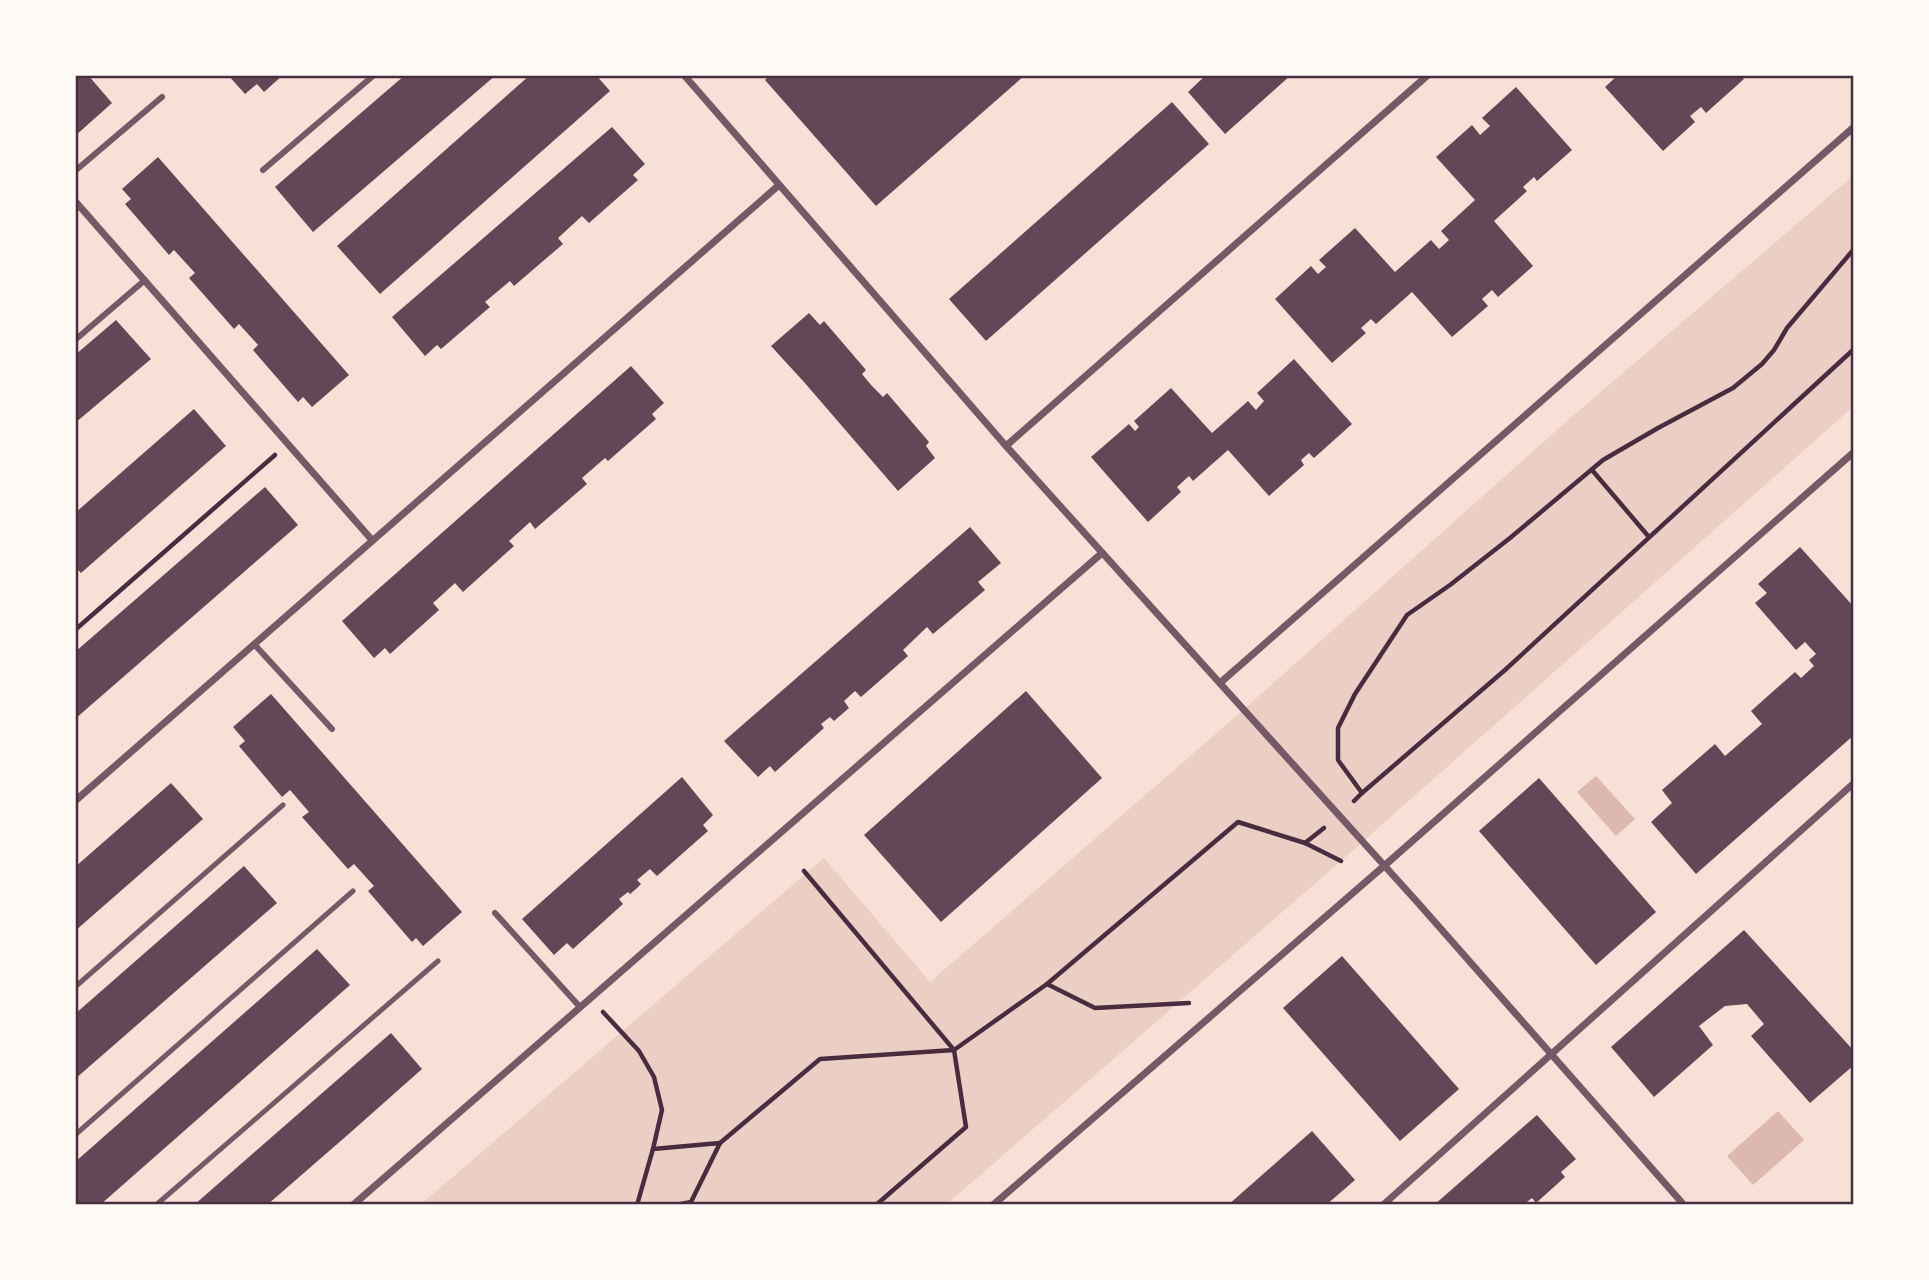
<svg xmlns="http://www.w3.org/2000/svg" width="1929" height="1280" viewBox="0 0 1929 1280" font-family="Ubuntu,sans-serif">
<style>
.green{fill:#ebcfc5}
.water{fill:#dcb8b0}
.building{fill:#644757}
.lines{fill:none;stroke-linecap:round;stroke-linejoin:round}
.path{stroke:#4a2c40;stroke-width:4.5}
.service{stroke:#755966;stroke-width:5}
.pedestrian{stroke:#755966;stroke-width:6}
.minor{stroke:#755966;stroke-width:7}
.neatline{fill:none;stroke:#4a2c40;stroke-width:2.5}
</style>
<rect width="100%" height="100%" fill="#f7e1d7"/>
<path class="green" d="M1854 175V406L1341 861 946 1205H420L824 858 930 982 1243 710 1568 420Z"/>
<g class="water">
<path d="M1596 776 1635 819 1616 836 1577 792Z"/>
<path d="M1778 1111 1804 1140 1753 1185 1727 1156Z"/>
</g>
<g class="building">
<path d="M75 75H88L112 103 75 136Z"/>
<path d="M228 75H283L264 92 257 84 245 94Z"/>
<path d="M405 75H496L313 232 275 187Z"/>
<path d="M530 75H596L610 91 380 294 337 246Z"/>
<path d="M770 75H1025L876 206 765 80Z"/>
<path d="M1206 75H1291L1225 134 1188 92Z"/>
<path d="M1618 75H1740L1744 79 1706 113 1701 107 1690 116 1695 122 1663 151 1605 87Z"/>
<path d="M1516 87 1572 150 1537 181 1534 177 1523 187 1527 191 1494 221 1533 266 1498 297 1492 290 1482 299 1488 306 1452 337 1412 292 1376 324 1371 319 1361 328 1366 333 1332 363 1275 299 1311 266 1318 274 1326 267 1319 260 1355 228 1395 272 1431 240 1439 249 1449 240 1441 231 1475 200 1436 157 1472 125 1480 135 1490 126 1482 118Z"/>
<path d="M1172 102 1209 144 986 341 949 299Z"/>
<path d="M612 127 645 164 633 175 638 180 589 223 582 216 558 238 563 244 514 286 510 281 485 302 490 307 441 349 437 345 425 356 392 317Z"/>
<path d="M158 157 349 375 312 407 303 397 298 402 253 350 258 345 239 324 234 329 189 278 195 273 174 250 169 255 125 204 131 199 122 189Z"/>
<path d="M809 313 820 325 824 321 866 370 862 374 872 386 883 397 887 393 929 442 926 446 935 458 898 491 804 382 771 346Z"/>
<path d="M116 320 151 359 75 423V355Z"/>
<path d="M1294 359 1352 424 1314 458 1309 453 1301 460 1304 465 1269 496 1228 450 1193 481 1189 476 1177 487 1181 492 1148 522 1091 457 1129 424 1135 431 1139 427 1134 421 1171 388 1212 433 1248 401 1256 410 1264 401 1257 393Z"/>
<path d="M631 366 664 403 652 414 656 419 608 461 605 458 582 478 587 484 535 529 530 522 519 532 509 541 514 546 463 592 455 583 443 594 433 603 439 610 390 654 385 648 374 658 342 621Z"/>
<path d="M194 409 226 446 81 573 75 567V513Z"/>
<path d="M265 487 298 525 75 719V652Z"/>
<path d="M970 527 1001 563 978 582 985 590 933 634 927 627 903 650 908 656 861 697 855 691 844 701 849 708 834 721 830 717 821 724 824 728 775 772 770 766 758 777 724 741Z"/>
<path d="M1800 547 1854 607V735L1696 874 1651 822 1672 803 1662 790 1715 744 1725 756 1762 724 1751 711 1795 672 1801 678 1814 666 1809 660 1816 654 1805 642 1796 650 1755 603 1767 593 1758 584Z"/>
<path d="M1026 691 1102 778 941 922 864 835Z"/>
<path d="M271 694 462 912 423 946 416 938 412 942 368 891 374 886 354 864 348 869 302 817 309 812 290 790 282 797 239 746 245 741 233 727Z"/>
<path d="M682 777 713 815 703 825 708 831 657 876 650 869 637 880 641 884 636 889 630 894 628 892 619 899 623 904 573 949 567 943 554 955 522 919Z"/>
<path d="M1539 778 1656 912 1596 965 1479 831Z"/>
<path d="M171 783 203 819 75 931V867Z"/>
<path d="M244 866 277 903 75 1079V1014Z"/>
<path d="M1744 930 1854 1051V1065L1810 1103 1751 1036 1764 1024 1747 1004 1725 1006 1699 1026 1713 1045 1654 1097 1611 1047Z"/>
<path d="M317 949 350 985 100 1205H75V1162Z"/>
<path d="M1342 956 1459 1089 1400 1141 1283 1008Z"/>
<path d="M391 1033 422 1069 351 1132 267 1205H194Z"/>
<path d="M1537 1115 1576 1159 1561 1172 1565 1177 1536 1203 1532 1198 1523 1205H1434Z"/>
<path d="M1312 1131 1355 1180 1326 1205H1228Z"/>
</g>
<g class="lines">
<g class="path">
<path d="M1592 470 1649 537"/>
<path d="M75 630 275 455"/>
<path d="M1362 793 1505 670 1854 349"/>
<path d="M1354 801 1362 793 1338 760V728L1355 694 1407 615 1450 585 1510 538 1603 460 1658 428 1733 388 1762 364 1774 350 1787 328 1854 249"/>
<path d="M1305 843 1324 828"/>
<path d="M804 871 954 1050 1047 984 1238 822 1305 843 1341 861"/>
<path d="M1047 984 1095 1008 1189 1003"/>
<path d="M603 1012 639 1051 654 1077 662 1110 653 1149"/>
<path d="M637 1205 653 1149 720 1143"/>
<path d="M676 1205 691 1202 720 1143 820 1059 954 1050 966 1127 876 1205"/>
</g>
<g class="service">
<path d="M75 987 283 805"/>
<path d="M75 1135 353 891"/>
<path d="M156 1205 438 961"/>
</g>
<g class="pedestrian">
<path d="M263 170 374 75"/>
<path d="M75 171 162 97"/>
<path d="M75 340 145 280"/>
<path d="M254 644 332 729"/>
<path d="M495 913 580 1007"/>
</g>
<g class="minor">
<path d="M684 75 1006 446 1419 904 1684 1205"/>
<path d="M75 201 372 540"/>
<path d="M1006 446 1428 75"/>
<path d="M1220 683 1854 127"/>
<path d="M75 801 779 185"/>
<path d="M353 1205 1102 553"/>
<path d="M993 1205 1384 866 1854 452"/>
<path d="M1383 1205 1854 783"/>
</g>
</g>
<rect width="1929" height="1280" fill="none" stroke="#fffaf5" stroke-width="154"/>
<rect x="77" y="77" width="1775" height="1126" class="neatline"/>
</svg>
